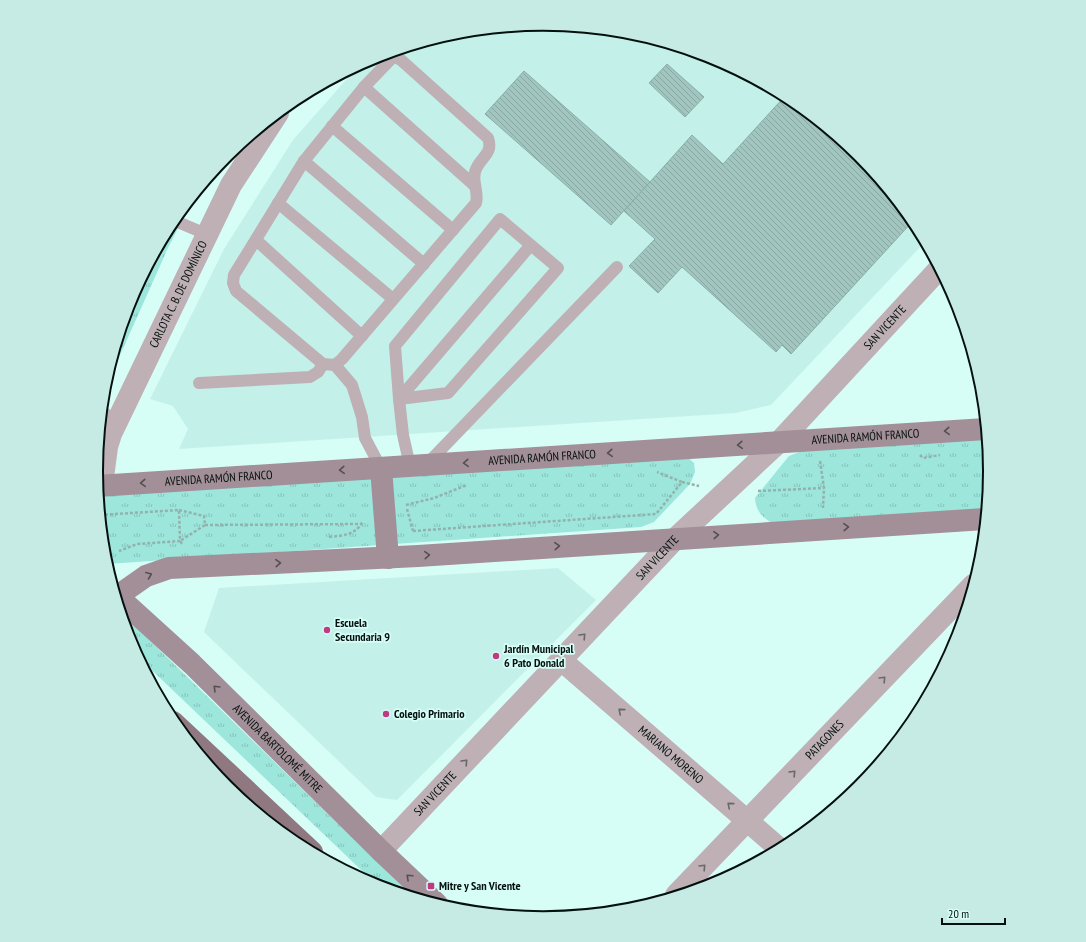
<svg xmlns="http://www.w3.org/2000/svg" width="1086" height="942" viewBox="0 0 1086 942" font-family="'PT Sans Narrow',sans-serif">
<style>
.built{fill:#c3f1ea}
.park{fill:url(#park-tufts)}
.garden{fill:#9ce6dc}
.building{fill:url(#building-back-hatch);stroke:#8aaea9}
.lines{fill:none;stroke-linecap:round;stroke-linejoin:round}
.path{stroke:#94b2ad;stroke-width:2.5;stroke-dasharray:3 2;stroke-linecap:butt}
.lane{stroke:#beb0b5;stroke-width:12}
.street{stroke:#beb0b5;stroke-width:22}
.secondary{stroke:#a38f97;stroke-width:22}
.primary{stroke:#907881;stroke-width:22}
.oneway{stroke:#545052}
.oneway2{stroke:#6a686a}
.poi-dot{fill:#bf3b81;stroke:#d7fdf7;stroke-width:1.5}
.labels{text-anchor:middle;stroke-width:3.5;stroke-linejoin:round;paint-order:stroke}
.street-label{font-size:12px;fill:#04100e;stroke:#d7fdf7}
.poi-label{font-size:12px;font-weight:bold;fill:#04100e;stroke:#d7fdf7;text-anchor:start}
.rim{fill:none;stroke:#04100e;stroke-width:2}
</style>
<defs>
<pattern id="park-tufts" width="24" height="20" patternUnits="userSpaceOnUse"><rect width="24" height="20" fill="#9ce6dc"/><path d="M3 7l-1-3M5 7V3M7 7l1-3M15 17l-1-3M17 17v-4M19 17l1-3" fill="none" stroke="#85c4bc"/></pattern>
<pattern id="building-back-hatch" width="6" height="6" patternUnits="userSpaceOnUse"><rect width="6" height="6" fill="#a1c5bf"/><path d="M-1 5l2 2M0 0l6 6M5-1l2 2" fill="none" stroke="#89a8a3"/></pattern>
</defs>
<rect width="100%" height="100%" fill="#d7fdf7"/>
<g class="built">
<path d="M543 24 630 33 714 58 792 99 859 155 915 223 925 242 771 405 736 413 179 449 188 429 173 406 150 399 224 249 293 140 359 65 372 58 456 33Z"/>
<path d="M558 568 596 600 397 800 376 797 204 632 219 588Z"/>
</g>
<g class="park">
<path d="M168 248 104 391 105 384 130 300Z"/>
<path d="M987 436 990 471 986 509 772 523C761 516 756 511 755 498L789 456 804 450Z"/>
<path d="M686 456 694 463 695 472 690 484 654 522 641 527 107 564 105 558 98 493Z"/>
<path d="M128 624H133L412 896 378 886 138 657 130 642 126 627Z"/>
</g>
<path class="garden" d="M197 191 168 248 130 300 171 222Z"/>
<g class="building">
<path d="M667 64 704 97 685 117 649 83Z"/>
<path d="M524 71 650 182 611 225 485 114Z"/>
<path d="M785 96 859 155 913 221 791 354 782 345 776 352 682 267 658 293 629 266 655 239 624 211 692 135 723 164Z"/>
<path d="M155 252 159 256 144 274Z"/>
</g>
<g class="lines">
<g class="path">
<path d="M105 383 110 387"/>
<path d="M920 455 923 458 940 455"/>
<path d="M820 461 824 488 823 508"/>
<path d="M682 482 699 486"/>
<path d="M758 491 824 488"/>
<path d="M406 505 434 498 467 485"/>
<path d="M407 509 413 531"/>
<path d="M179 510 204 516 205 525 180 541 183 545"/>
<path d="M100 515 179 510 180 541 137 544 119 551"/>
<path d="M205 525 362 524"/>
<path d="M413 531 656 514 682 482 657 472"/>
<path d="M329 537C344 535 355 536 363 521"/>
</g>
<g class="lane">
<path d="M396 57 401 60 488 138C494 155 479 157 475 172 472 183 479 192 476 203L342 359 335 365 323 364 236 291 233 283 234 275 304 161 364 87 391 59Z"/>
<path d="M364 87 475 186"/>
<path d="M332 126 453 230"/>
<path d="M304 161 424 264"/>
<path d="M278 203 393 299"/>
<path d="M500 219 558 268 448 393 399 399 395 346Z"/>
<path d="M173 220 206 234"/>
<path d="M256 240 362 336"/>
<path d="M335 365 352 385 362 417 365 438 381 468"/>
<path d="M199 383 310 377 318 372 323 364"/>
<path d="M102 411 117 423"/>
<path d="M426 465 617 267"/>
<path d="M410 466 403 435 399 399 530 246"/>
</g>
<g class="street">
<path id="s1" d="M102 485 107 447 111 434 231 185 278 113"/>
<path id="s2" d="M561 660 780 849"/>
<path id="s3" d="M381 851 677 537 779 442 939 269"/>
<path id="s4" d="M676 895 973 585"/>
</g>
<g class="secondary">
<path d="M381 468 388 558"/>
<path id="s5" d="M97 486 986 429"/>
<path id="s6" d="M116 595 192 664 381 851 437 904"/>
<path d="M116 597 146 576 169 568 418 556 985 519"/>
</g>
<path class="primary" d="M173 722 312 852"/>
</g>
<defs><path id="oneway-chevron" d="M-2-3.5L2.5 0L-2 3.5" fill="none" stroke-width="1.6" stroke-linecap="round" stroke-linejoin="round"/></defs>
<g class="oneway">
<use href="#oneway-chevron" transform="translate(947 431) rotate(176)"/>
<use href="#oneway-chevron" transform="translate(740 445) rotate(176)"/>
<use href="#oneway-chevron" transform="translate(610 453) rotate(176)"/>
<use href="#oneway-chevron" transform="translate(466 463) rotate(176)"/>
<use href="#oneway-chevron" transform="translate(342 470) rotate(176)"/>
<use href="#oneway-chevron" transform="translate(143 483) rotate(176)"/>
<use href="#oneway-chevron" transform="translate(846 527) rotate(-3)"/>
<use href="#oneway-chevron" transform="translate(716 535) rotate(-3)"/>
<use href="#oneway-chevron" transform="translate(557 546) rotate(-4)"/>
<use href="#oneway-chevron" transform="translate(427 555) rotate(-4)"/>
<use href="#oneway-chevron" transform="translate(278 563) rotate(-3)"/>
<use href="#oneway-chevron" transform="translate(149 575) rotate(-22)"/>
<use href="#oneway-chevron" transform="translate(216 688) rotate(-135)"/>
<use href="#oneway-chevron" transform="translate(409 877) rotate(-137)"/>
</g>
<g class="oneway2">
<use href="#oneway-chevron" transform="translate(583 636) rotate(-47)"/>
<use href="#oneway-chevron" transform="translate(883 679) rotate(-46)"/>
<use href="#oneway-chevron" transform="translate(621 711) rotate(-139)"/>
<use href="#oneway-chevron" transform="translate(465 762) rotate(-47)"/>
<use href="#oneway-chevron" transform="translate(793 773) rotate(-46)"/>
<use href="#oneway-chevron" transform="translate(730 805) rotate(-139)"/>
<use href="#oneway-chevron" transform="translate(703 867) rotate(-46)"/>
</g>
<g class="poi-dot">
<circle cx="327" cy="630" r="4"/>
<circle cx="496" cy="656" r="4"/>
<circle cx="386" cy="714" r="4"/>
<rect x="427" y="882" width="8" height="8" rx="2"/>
</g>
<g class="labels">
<g class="street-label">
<text dy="4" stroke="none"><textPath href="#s1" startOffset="207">CARLOTA C. B. DE DOMÍNICO</textPath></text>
<text dy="4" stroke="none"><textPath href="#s3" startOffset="727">SAN VICENTE</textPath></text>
<text dy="4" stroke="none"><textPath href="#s5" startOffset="770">AVENIDA RAMÓN FRANCO</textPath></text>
<text dy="4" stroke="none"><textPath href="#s5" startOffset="446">AVENIDA RAMÓN FRANCO</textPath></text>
<text dy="4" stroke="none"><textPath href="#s5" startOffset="122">AVENIDA RAMÓN FRANCO</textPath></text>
<text dy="4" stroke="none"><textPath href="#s3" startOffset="403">SAN VICENTE</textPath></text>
<text dy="4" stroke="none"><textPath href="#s4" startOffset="215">PATAGONES</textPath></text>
<text dy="4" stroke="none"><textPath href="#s6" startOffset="223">AVENIDA BARTOLOMÉ MITRE</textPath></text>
<text dy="4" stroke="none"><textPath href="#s2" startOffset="145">MARIANO MORENO</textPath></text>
<text dy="4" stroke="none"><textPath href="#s3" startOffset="79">SAN VICENTE</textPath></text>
</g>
<g class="poi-label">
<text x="335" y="627">Escuela<tspan x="335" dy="14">Secundaria 9</tspan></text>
<text x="504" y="653">Jardín Municipal<tspan x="504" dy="14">6 Pato Donald</tspan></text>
<text x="394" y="718">Colegio Primario</text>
<text x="439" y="890">Mitre y San Vicente</text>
</g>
</g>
<path d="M0 0H1086V942H0ZM103 471a440 440 0 1 1 880 0a440 440 0 1 1-880 0Z" fill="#c6eae4" fill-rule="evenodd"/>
<path class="rim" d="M103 471a440 440 0 1 1 880 0a440 440 0 1 1-880 0Z"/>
<path d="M942 918v6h63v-6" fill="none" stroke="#04100e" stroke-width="2"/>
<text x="948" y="918" font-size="12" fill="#04100e" stroke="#d7fdf7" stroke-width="3" paint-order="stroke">20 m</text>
</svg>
